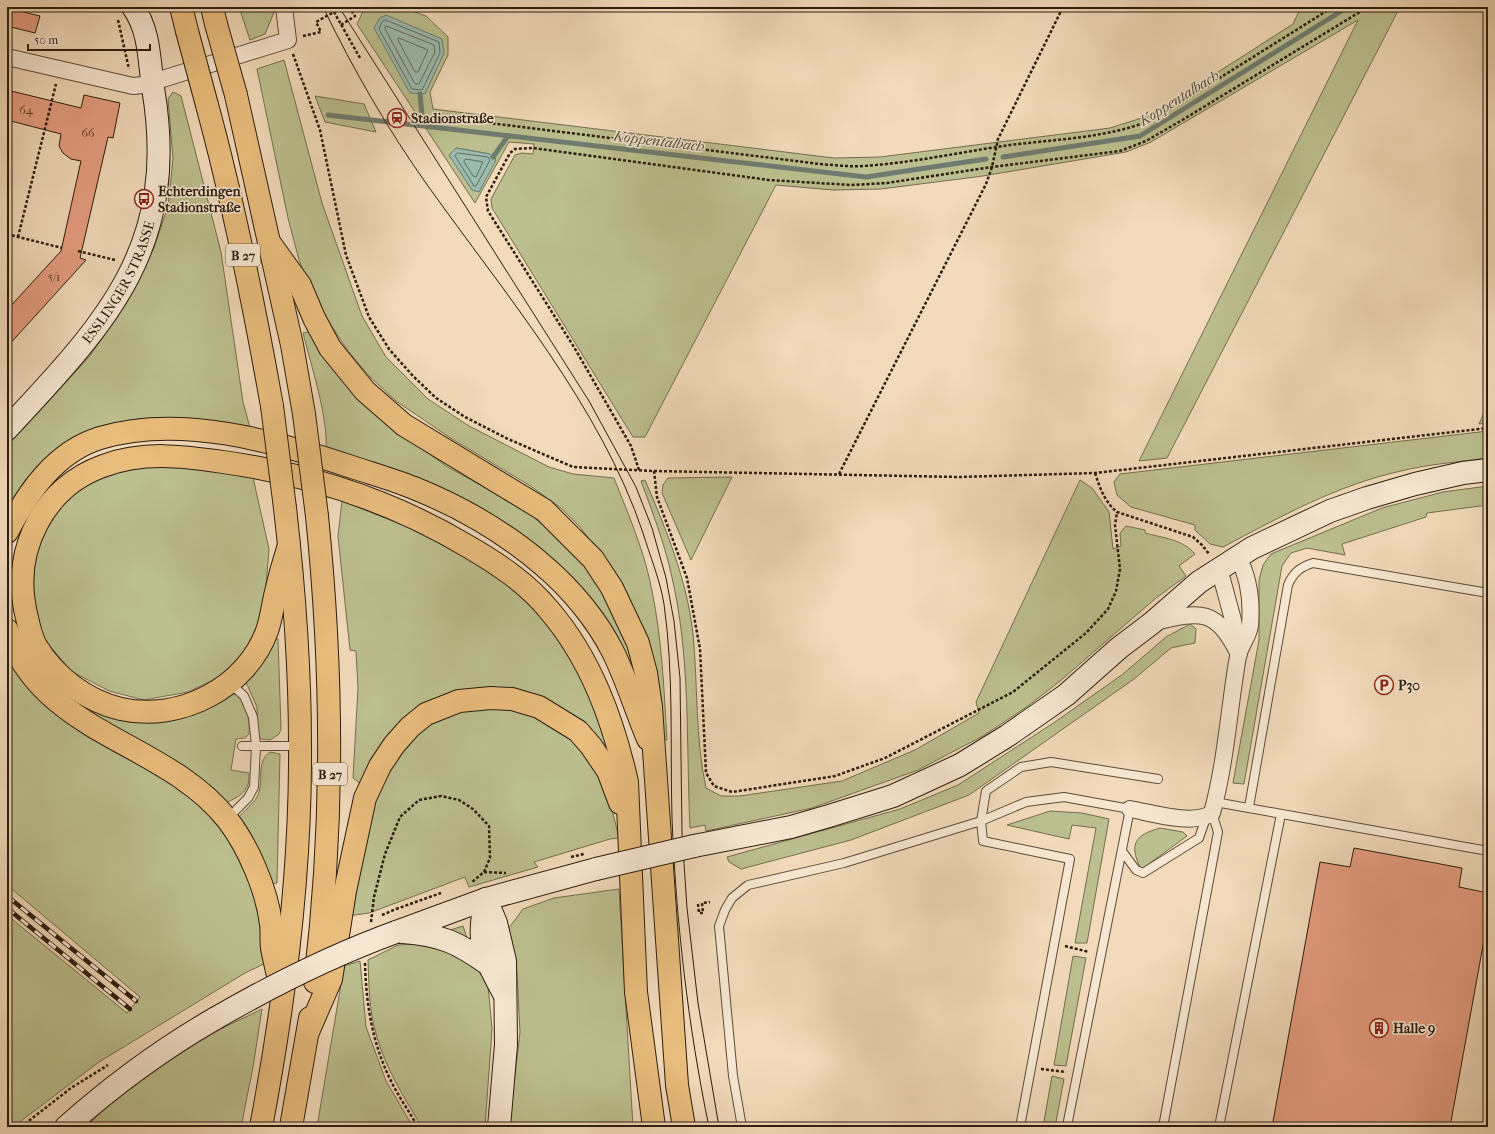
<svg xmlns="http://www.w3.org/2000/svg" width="1495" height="1134" viewBox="0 0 1495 1134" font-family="'IM FELL French Canon',serif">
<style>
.green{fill:#bcbf8f;stroke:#746e4e;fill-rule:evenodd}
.water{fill:#9bbbaf;stroke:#6e7c6f}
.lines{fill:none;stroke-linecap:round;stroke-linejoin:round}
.shore{stroke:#636c5e;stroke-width:1}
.stream{stroke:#6e7c6f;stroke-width:5}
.building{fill:#e59d80;stroke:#2b1d0e}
.lane-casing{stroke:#5d4c39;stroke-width:10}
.street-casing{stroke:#5d4c39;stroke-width:18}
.secondary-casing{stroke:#2b1d0e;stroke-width:24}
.highway-casing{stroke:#2b1d0e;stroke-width:24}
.path{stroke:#2b1d0e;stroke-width:2.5;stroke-dasharray:3 2;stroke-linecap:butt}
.lane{stroke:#f7e7d2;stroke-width:8}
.street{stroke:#f7e7d2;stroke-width:16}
.secondary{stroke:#f7e7d2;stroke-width:22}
.highway{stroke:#e9bd7d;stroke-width:22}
.tram{stroke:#2b1d0e;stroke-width:1}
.rail-casing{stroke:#2b1d0e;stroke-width:4.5}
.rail{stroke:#f7e7d2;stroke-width:3;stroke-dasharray:9;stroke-linecap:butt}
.secondary-bridge-casing{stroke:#2b1d0e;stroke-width:24;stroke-linecap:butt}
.highway-bridge-casing{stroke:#2b1d0e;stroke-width:24;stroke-linecap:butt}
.path-bridge{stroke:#2b1d0e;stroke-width:2.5;stroke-dasharray:3 2;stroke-linecap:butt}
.secondary-bridge{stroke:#f7e7d2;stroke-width:22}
.highway-bridge{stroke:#e9bd7d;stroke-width:22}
.labels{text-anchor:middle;stroke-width:3;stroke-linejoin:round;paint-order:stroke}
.number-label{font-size:12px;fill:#5a3d2a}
.shield{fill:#f7e7d2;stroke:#685a49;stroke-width:1}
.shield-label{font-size:13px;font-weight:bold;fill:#2b1d0e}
.poi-label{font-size:14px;font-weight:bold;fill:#2b1d0e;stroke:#f7e7d2;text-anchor:start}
.street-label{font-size:14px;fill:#2b1d0e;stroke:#f7e7d2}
.water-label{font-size:15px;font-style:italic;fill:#4d4c3e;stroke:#f7e7d2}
</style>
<rect width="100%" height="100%" fill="#f2daba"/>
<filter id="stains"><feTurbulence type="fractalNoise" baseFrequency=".005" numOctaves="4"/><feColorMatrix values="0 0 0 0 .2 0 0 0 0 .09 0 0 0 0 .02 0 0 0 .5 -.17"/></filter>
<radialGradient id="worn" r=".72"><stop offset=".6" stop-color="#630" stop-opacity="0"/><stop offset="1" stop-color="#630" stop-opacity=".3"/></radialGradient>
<g class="green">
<path d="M239 7H274L275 10 265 34 250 40Z"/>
<path d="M365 7H401L426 16 448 37V55L430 92 433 109 834 158 880 157 1110 128 1151 115 1293 24 1301 7H1400L1167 458 1139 461 1358 20 1151 142 1126 152 983 176 881 189 833 190 776 185 645 437H633L492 208 491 199 515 155 522 153 533 154 534 144 509 142 475 203 357 24ZM456 148 490 154 496 159Z"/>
<path d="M284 60 322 203 362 316 386 357 428 399 469 426 549 467 573 474 614 478C628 514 645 552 652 591 662 640 664 689 667 740H664L622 584 580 527 561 508 529 485 449 437 396 401 369 376 348 351 315 301 299 260 288 218 257 69Z"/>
<path d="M173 92 181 96 221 252 243 402 250 428 162 418 138 419 114 424 50 455 26 479 7 508V446L89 357 125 305 154 248 168 206 173 159 168 99Z"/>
<path d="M315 96 364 104 376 132 325 122Z"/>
<path d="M311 331 394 428 446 466 522 508 558 537 588 569 605 591 627 638 643 690 621 652 452 495 380 464 326 448C328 417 311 365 303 333Z"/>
<path d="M1488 404V423L1479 424Z"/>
<path d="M1488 431V458C1459 462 1429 464 1401 471 1337 485 1280 517 1223 547L1210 544 1195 530V525L1131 507 1117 495 1114 482 1120 474Z"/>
<path d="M163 461 254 472V482L269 549 264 611 246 651 220 677 188 692 144 700 109 691 71 671 44 639 33 597 35 555 55 510 84 485 114 469Z"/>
<path d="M732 477 691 560 662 493 663 485 668 478Z"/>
<path d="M645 480C666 529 687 580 693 634 698 685 695 738 706 788L721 796H740L842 781 915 750 979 713 976 702 1080 480 1092 488 1109 512 1113 549 1121 546 1120 533 1126 526 1145 530V533C1163 538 1182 539 1195 554L1179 566 1186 576 1156 598 1060 681 1028 706 983 736 918 770 812 808 706 831 705 825 690 828C686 743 691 656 671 573 664 542 652 511 641 481Z"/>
<path d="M1488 486V505L1427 513 1426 517 1342 544 1345 555 1307 548 1291 553 1282 566 1244 784 1233 783 1259 640V580L1263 565 1271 554 1382 508 1443 492Z"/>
<path d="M342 501 438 539 500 574 534 604 566 644 593 693 613 756 576 719 466 692 361 784 353 778 358 688 356 651 350 650 338 536Z"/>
<path d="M1190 624 1196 629 1195 643 1171 648 1134 679 969 795 851 840 741 869 729 862 727 857 900 809 958 785 1055 722 1123 674 1166 637Z"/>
<path d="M273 639H278L281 729 279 734 270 740 261 739 258 734 257 707 245 680Z"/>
<path d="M7 654 181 786 225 826 257 887 266 963 245 973 99 1062 13 1127H7V915L127 1013 140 997 7 885Z"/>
<path d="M231 692C248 701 250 715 249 734L245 738 236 739 231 770 249 773C250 792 241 795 226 803L68 700 73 695 114 716Z"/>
<path d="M498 704 536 714 576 738 603 773 619 838 610 839 534 862 538 867 469 887 465 877 369 913 348 916 359 850 382 776 420 726 458 709Z"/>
<path d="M270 752 280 754 277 883 272 884 238 818C244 811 253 804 257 797 265 783 255 762 270 752Z"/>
<path d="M1050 811 1082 813 1109 819 1087 943H1075L1096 828 1072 825 1069 839 1007 825Z"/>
<path d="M1160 828 1183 832 1187 836 1143 868 1140 867C1129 844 1135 835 1160 828Z"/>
<path d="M619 889 633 1127H509L520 1032 517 973 508 929 523 909 554 898Z"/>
<path d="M463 926 468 941 447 931Z"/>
<path d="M432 943 476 967 488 985 492 1029 485 1127H422C404 1098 385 1067 376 1034 369 1010 369 985 368 960L398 945Z"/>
<path d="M1073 956 1086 958 1066 1066 1054 1065Z"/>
<path d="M360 961 366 1027 386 1081 413 1127H317L344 966Z"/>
<path d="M262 1009 253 1067 241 1127H147L138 1124 135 1127H86C118 1095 156 1063 196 1041 217 1030 240 1020 262 1009Z"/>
<path d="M1052 1076 1064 1079 1055 1127H1043Z"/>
</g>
<g class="water">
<path d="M386 15 442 39 444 53 425 94 410 93 374 28 380 18Z"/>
<path d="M456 148 490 154 496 160 479 192 472 190 449 155Z"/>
</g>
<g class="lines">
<g class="shore">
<path d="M386 20 439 42 440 53 422 90 412 89 379 29 382 22Z"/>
<path d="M386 26 434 45 435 52 419 84H415L385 29Z"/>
<path d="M399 38 428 50 418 72H415L398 40Z"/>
<path d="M458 153 488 157 490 160 476 186H474L455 156Z"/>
<path d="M466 159 483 162 476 177 473 176 464 162Z"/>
</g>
<g class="stream">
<path d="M420 94 422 115 430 127"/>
<path d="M328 115 866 177 986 159"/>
<path d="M493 157 508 136"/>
<path d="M1003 157 1140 136 1348 7"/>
</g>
</g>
<g class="building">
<path d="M7 8 40 16 35 33 7 26Z"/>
<path d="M7 90 81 108 84 95 120 103 113 138 108 137 80 258 86 260 7 347V310L61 251 81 161 71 159 63 153 59 146 61 134 7 120Z"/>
<path d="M1354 848 1462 868 1459 887 1488 893V929H1486L1450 1127H1272L1320 862 1350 867Z"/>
</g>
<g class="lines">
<defs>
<g id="lane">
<path d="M242 746H299"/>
<path d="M1215 802 1488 851"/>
<path d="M1249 807 1288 585C1293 573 1300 567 1313 563L1488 593"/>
<path d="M227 819 248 798 254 787 256 746 253 717 244 696 230 683"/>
<path d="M1122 851 1136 870 1143 873 1199 838 1206 818"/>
<path d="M742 1127 733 1076 719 926 725 910 732 898 748 885 844 863 981 821 1026 802 1064 797 1130 809 1068 1121 1069 1127"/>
<path d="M1020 1127 1070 859 983 841 981 821 986 791 1021 767 1051 762 1158 779"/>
<path d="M1163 1127 1218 832 1212 813"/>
<path d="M1219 1127 1281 814"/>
</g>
<g id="street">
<path d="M7 57 133 86 143 85 288 40 284 7"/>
<path d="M1219 568 1233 620 1237 645"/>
<path d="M1155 622C1202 611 1215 608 1239 654"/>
<path d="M1130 809C1152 813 1194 826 1212 813 1226 762 1229 708 1238 656 1240 646 1249 636 1250 625 1252 601 1249 578 1238 557"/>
</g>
<g id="secondary">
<path id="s1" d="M7 429C107 322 180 246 153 88 149 60 150 31 133 7"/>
<path d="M694 846 791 827 829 816 893 796 960 765 1007 736 1066 695 1119 648 1152 623 1199 582 1252 548 1330 511 1367 498 1415 484 1463 473 1488 470"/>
<path d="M486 899 496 923 505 961 506 1045 499 1127"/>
<path d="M486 899C476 942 483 954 503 992"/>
<path d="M396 932 486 899 596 869"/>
<path d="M403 932C441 935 457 942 488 964"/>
<path d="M66 1127C112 1086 162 1049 216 1018"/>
</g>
<g id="highway">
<path d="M181 7 187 31"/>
<path d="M212 7 216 24"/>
<path d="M236 95 292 345 304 414"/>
<path d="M207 105C234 204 254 305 272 406"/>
<path d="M269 242 300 285 314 318 330 348 365 391 404 425 544 510 593 559 612 588 638 643 646 673 651 707 677 1085 684 1127"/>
<path d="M7 532C28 492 55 452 100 438 180 414 275 441 352 467 373 474 394 480 414 488 461 507 506 533 544 566 571 589 597 620 613 652 627 680 636 711 648 739"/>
<path d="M289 545C285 559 280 573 277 588 273 602 272 617 267 631 246 688 180 722 121 709 86 701 55 677 36 646 30 635 28 622 25 609 13 549 44 487 103 466 143 451 182 456 223 462 309 474 394 502 469 547 498 564 527 583 549 610 591 659 613 720 627 782L636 992 654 1127"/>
<path d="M7 630C44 736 164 740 227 819 248 846 267 890 271 924 272 932 271 940 272 948 274 959 277 970 279 981"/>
<path d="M315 982C334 824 333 674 317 516"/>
<path d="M308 1032 331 979 345 891 365 798 380 766 394 745 410 727 426 714 459 701 491 698 512 699 539 707 578 731 591 746 608 771 620 803"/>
<path d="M261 1127C285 1001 301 873 300 745 300 666 294 587 285 508"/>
<path d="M291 1127 310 1018"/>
</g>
</defs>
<use href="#lane" class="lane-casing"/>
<use href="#street" class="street-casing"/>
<use href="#secondary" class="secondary-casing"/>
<use href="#highway" class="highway-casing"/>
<g class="path">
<path d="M118 20 129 69"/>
<path d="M341 25 355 16 349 7"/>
<path d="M303 36 321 32 316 22 334 12 360 58"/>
<path d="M293 54 320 130 346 255 369 317 389 349 413 376 436 398 465 417 508 439 573 467 654 471 959 477 1095 473 1488 428"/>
<path d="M433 116 820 164C834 165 849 167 863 166 912 163 961 152 1010 145 1058 139 1109 138 1154 119L1333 7"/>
<path d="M7 234 62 248"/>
<path d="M18 237 56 84"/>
<path d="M78 251 115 260"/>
<path d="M639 470 631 446 574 347 488 211 486 197 510 153 515 149 533 148 769 180 851 185 887 183 992 167 1120 151 1146 141 1184 119 1368 7"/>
<path d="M654 471 657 497 687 578 700 649 706 773 714 786 732 792 835 776 885 758 1013 692 1086 633 1108 609 1116 591 1120 569 1115 525 1117 512"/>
<path d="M1095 473C1100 488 1104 501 1117 512L1193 537 1202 545 1209 554"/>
<path d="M839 474 986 184 992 167 998 139 1063 7"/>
<path d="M484 872 506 873"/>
<path d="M698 904 699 913H703L702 903 710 902"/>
<path d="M396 909 441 893"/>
<path d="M371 922 374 897 385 854 400 817 419 800 441 796 459 800 473 809 489 826 490 858 484 872 472 882"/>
<path d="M1065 946 1089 952"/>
<path d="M365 963C366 1003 372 1042 390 1079 398 1096 409 1111 418 1127"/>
<path d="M1041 1069 1066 1072"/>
<path d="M21 1127 71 1088 108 1065"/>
</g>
<use href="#lane" class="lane"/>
<use href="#street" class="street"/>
<use href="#secondary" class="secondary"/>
<use href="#highway" class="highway"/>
<g class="tram">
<path d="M323 7C353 69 388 130 428 186 505 294 601 407 643 533 650 556 660 580 664 604 674 675 670 746 672 818 676 921 688 1026 709 1127"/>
<path d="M339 7 589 401 636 487 652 528 666 578 674 621 680 678 682 834 687 908 698 1003 719 1127"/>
</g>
<defs>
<g id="rail">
<path d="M7 896 136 1001"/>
<path d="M7 908 130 1009"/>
</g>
</defs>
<use href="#rail" class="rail-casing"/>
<use href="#rail" class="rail"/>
<defs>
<g id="secondary-bridge">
<path d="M596 869 694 846"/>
<path d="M216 1018C273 985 333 955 396 932"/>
</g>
<g id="highway-bridge">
<path d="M216 24 236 95"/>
<path d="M187 31 207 105"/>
<path d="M272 406 285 508"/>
<path d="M304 414 317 516"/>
</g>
</defs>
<use href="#secondary-bridge" class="secondary-bridge-casing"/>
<use href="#highway-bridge" class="highway-bridge-casing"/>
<g class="path-bridge">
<path d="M571 857 584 854"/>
<path d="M382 915 396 909"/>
</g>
<use href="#secondary-bridge" class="secondary-bridge"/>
<use href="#highway-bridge" class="highway-bridge"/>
</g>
<defs>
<symbol id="station-ring" viewBox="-11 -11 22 22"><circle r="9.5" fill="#f7e7d2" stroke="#8f2418" stroke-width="1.5"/><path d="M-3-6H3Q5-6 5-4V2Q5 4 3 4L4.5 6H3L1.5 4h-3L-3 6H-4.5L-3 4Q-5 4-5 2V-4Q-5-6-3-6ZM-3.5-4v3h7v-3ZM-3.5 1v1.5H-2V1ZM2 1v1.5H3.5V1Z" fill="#8f2418"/></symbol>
<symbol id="bus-ring" viewBox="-11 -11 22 22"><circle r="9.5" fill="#f7e7d2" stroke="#8f2418" stroke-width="1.5"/><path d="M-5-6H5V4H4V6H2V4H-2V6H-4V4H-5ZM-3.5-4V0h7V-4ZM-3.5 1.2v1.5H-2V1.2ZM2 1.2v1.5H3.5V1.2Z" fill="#8f2418"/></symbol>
<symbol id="parking-ring" viewBox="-11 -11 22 22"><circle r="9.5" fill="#f7e7d2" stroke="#8f2418" stroke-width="1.5"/><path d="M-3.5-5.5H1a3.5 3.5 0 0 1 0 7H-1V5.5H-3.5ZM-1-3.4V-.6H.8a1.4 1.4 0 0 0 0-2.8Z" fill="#8f2418"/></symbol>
<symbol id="building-ring" viewBox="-11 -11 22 22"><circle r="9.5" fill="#f7e7d2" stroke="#8f2418" stroke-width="1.5"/><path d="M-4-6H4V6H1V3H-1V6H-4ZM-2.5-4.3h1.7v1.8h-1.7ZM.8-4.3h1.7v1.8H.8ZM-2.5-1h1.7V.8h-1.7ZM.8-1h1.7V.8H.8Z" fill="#8f2418"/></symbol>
</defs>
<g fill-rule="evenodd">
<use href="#station-ring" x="386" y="107" width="22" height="22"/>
<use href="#bus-ring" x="133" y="188" width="22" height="22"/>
<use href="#parking-ring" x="1373" y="674" width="22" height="22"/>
<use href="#building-ring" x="1368" y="1017" width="22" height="22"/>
</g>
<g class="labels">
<g class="number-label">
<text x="26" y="114">64</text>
<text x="88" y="137">66</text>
<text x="54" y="281">5/1</text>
</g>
<g class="shield">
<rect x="226" y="244" width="34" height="22" rx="3"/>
<rect x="313" y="763" width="34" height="22" rx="3"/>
</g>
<g class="shield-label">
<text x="243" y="260">B 27</text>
<text x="330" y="779">B 27</text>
</g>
<g class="poi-label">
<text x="411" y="123">Stadionstraße</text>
<text x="158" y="196">Echterdingen<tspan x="158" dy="16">Stadionstraße</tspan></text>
<text x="1398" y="690">P30</text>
<text x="1393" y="1033">Halle 9</text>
</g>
<g class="street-label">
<text dy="5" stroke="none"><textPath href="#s1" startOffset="186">ESSLINGER STRASSE</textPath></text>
</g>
<g class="water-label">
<text transform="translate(1179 98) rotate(-32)" y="5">Koppentalbach</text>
<text transform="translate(659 141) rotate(7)" y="5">Koppentalbach</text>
</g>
</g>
<rect width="1495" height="1134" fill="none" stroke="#f2daba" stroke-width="24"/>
<rect x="8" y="8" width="1479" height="1118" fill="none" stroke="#2b1d0e" stroke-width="2"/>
<rect x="12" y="12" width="1471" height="1110" fill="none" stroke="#2b1d0e"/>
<path d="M28 44v6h122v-6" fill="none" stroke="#2b1d0e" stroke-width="2"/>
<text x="34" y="44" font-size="12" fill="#2b1d0e" stroke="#f7e7d2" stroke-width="3" paint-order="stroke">50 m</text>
<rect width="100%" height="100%" filter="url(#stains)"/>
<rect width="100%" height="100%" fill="url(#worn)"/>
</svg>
